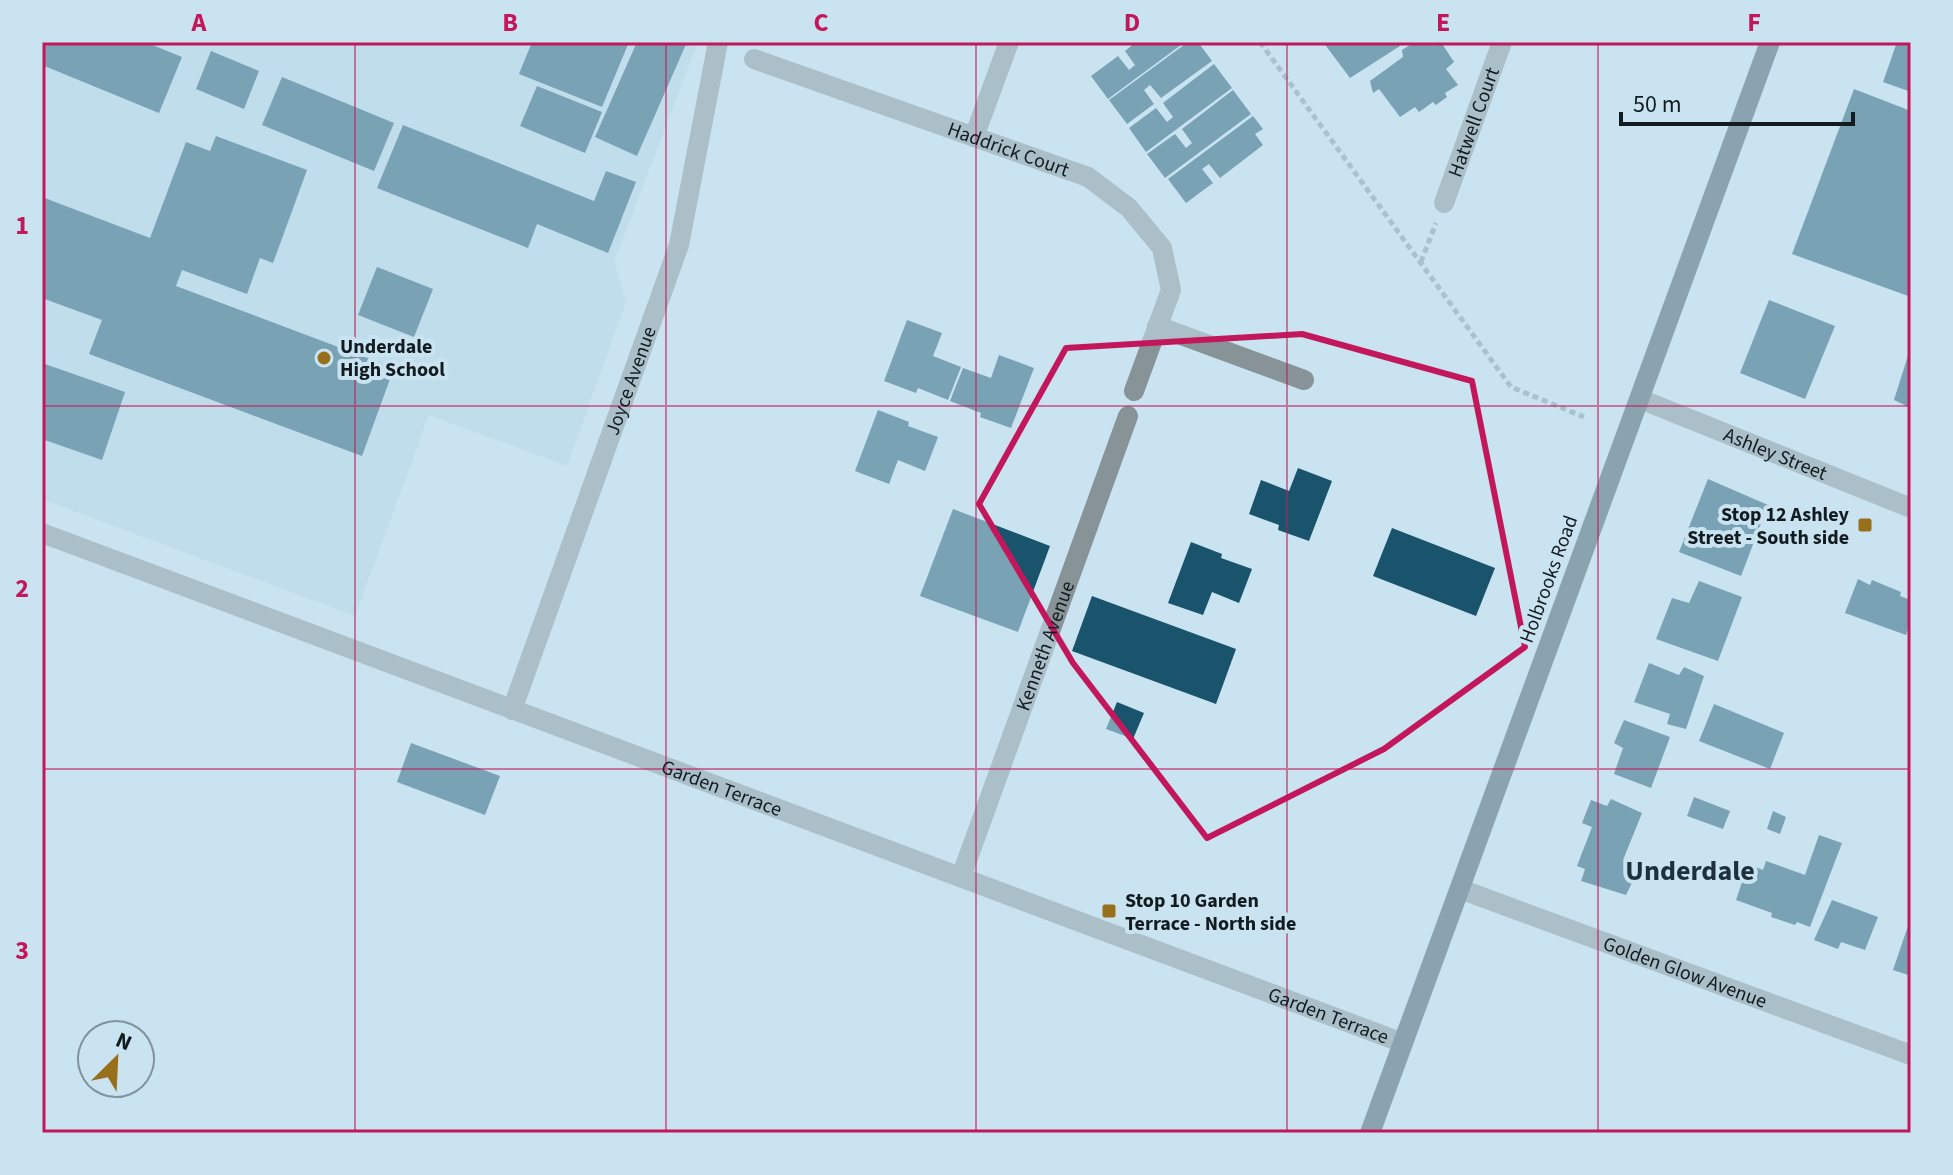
<svg xmlns="http://www.w3.org/2000/svg" width="1953" height="1175" viewBox="0 0 1953 1175" font-family="'Source Sans 3',sans-serif">
<style>
.built{fill:#b5d5e7}
.building{fill:#19536c}
.lines{fill:none;stroke-linecap:round;stroke-linejoin:round}
.path{stroke:#8699a3;stroke-width:5;stroke-dasharray:6 4;stroke-linecap:butt}
.minor{stroke:#889398;stroke-width:20}
.tertiary{stroke:#889398;stroke-width:20}
.primary{stroke:#42555e;stroke-width:20}
.marked{fill:none;stroke:#c2185b;stroke-width:6;stroke-linejoin:round}
.grid{fill:none;stroke:#c2185b;stroke-width:2;stroke-opacity:0.55}
.poi-dot{fill:#98701c;stroke:#c9e3f0;stroke-width:3}
.labels{text-anchor:middle;stroke-width:8;stroke-linejoin:round;paint-order:stroke}
.street-label{font-size:20px;fill:#121b20;stroke:#c9e3f0}
.poi-label{font-size:20px;font-weight:bold;fill:#121b20;stroke:#c9e3f0;text-anchor:start}
.district-label{font-size:28px;font-weight:bold;fill:#1d313c;stroke:#c9e3f0}
.neatline{fill:none;stroke:#c2185b;stroke-width:3}
.grid-label{font-size:26px;text-anchor:middle;font-weight:bold;fill:#c2185b}
</style>
<rect width="100%" height="100%" fill="#c9e3f0"/>
<path class="built" d="M42 42H698L614 262 626 302 567 466 429 415 355 616 42 499Z"/>
<g class="building">
<path d="M42 42H145L182 57 159 113 42 65Z"/>
<path d="M532 42H629L602 107 519 74Z"/>
<path d="M637 42H687L637 156 595 137Z"/>
<path d="M1136 42H1185L1108 99 1091 76 1118 56 1129 70 1135 65 1125 51Z"/>
<path d="M1188 42H1198L1212 61 1161 98 1150 85 1144 90 1154 104 1127 124 1109 100Z"/>
<path d="M1323 42H1397L1400 46 1350 78Z"/>
<path d="M1415 42H1432L1433 46 1441 42 1454 62 1446 69 1458 85 1445 93 1447 97 1436 105 1433 102 1419 112 1415 107 1400 117 1379 89 1373 93 1370 81 1403 57 1402 50Z"/>
<path d="M1897 42H1911V92L1883 82Z"/>
<path d="M211 51 259 71 244 109 196 89Z"/>
<path d="M1214 64 1232 88 1146 152 1129 128 1156 108 1167 122 1173 117 1163 103Z"/>
<path d="M282 77 394 123 374 171 262 125Z"/>
<path d="M537 86 602 112 585 153 520 126Z"/>
<path d="M1854 89 1911 111V297L1792 254Z"/>
<path d="M1233 90 1251 114 1165 178 1147 154 1175 134 1186 148 1192 143 1182 129Z"/>
<path d="M1253 116 1263 129 1255 134 1263 145 1220 178 1209 164 1202 169 1213 183 1186 203 1168 179Z"/>
<path d="M403 125 594 201 606 171 636 182 608 253 537 224 528 248 377 188Z"/>
<path d="M216 136 307 170 273 263 260 258 247 294 182 270 176 286 394 368 362 456 89 354 102 320 42 298V197L150 238 186 142 210 151Z"/>
<path d="M377 267 433 289 414 337 358 315Z"/>
<path d="M1769 300 1835 326 1805 399 1740 373Z"/>
<path d="M907 320 942 333 933 356 961 367 948 400 918 388 916 393 884 381Z"/>
<path d="M1910 349H1911V408L1894 400Z"/>
<path d="M999 355 1034 368 1011 428 980 417 981 413 950 401 963 368 991 378Z"/>
<path d="M42 363 125 392 102 460 42 439Z"/>
<path d="M878 410 909 422 908 426 938 437 925 471 898 460 889 484 855 471Z"/>
<path d="M1298 468 1332 481 1309 541 1278 530 1279 525 1249 514 1261 480 1289 491Z"/>
<path d="M1708 479 1768 505 1741 576 1679 552Z"/>
<path d="M953 509 1050 546 1018 632 920 596Z"/>
<path d="M1392 528 1495 568 1476 616 1373 576Z"/>
<path d="M1191 542 1222 554 1221 558 1252 569 1239 603 1212 592 1203 615 1168 603Z"/>
<path d="M1858 579 1870 585 1872 580 1901 592 1900 596 1911 600V620L1906 635 1845 613Z"/>
<path d="M1699 581 1742 597 1718 661 1656 639 1672 598 1689 603Z"/>
<path d="M1092 596 1236 649 1216 704 1072 651Z"/>
<path d="M1649 663 1679 675 1684 667 1704 676 1686 729 1667 724 1670 714 1634 702Z"/>
<path d="M1117 702 1144 713 1133 739 1106 729Z"/>
<path d="M1714 704 1784 733 1770 769 1699 741Z"/>
<path d="M1624 720 1670 737 1651 788 1614 774 1623 748 1614 743Z"/>
<path d="M411 743 500 776 485 815 397 782Z"/>
<path d="M1694 797 1730 811 1723 829 1687 816Z"/>
<path d="M1611 799 1642 813 1623 860 1640 866 1626 895 1581 881 1585 869 1577 866 1592 827 1582 823 1591 800 1607 806Z"/>
<path d="M1773 811 1786 817 1780 834 1767 829Z"/>
<path d="M1819 835 1842 843 1810 927 1797 922 1795 925 1771 917 1772 913 1736 900 1748 864 1763 870 1766 861 1805 875Z"/>
<path d="M1832 900 1878 917 1865 950 1841 942 1838 949 1814 940Z"/>
<path d="M1908 926 1911 927V976L1893 970Z"/>
</g>
<g class="lines">
<g class="path">
<path d="M1260 42 1511 387 1584 417"/>
<path d="M1421 262 1436 223"/>
</g>
<g class="minor">
<path id="s1" d="M754 59 1088 177 1129 208 1162 248 1171 290 1134 391"/>
<path d="M974 137 1009 42"/>
<path id="s2" d="M1444 203 1502 42"/>
<path d="M1157 326 1304 380"/>
<path id="s3" d="M42 533 1403 1043"/>
<path id="s4" d="M512 710 679 245 718 42"/>
<path id="s5" d="M961 877 1128 416"/>
<path id="s6" d="M1460 889 1911 1055"/>
</g>
<path class="tertiary" id="s7" d="M1640 399 1911 508"/>
<path class="primary" d="M1370 1133 1770 42"/>
</g>
<path d="M0 0H1953V1175H0ZM1302 334 1472 381 1525 647 1384 749 1207 838 1073 663 979 504 1066 348Z" fill="#c9e3f0" fill-opacity=".55" fill-rule="evenodd"/>
<path class="marked" d="M1302 334 1472 381 1525 647 1384 749 1207 838 1073 663 979 504 1066 348Z"/>
<path class="grid" d="M355 42V1133M666 42V1133M976 42V1133M1287 42V1133M1598 42V1133M42 406H1911M42 769H1911"/>
<g class="poi-dot">
<circle cx="324" cy="358" r="8"/>
<rect x="1857" y="517" width="16" height="16" rx="4"/>
<rect x="1101" y="903" width="16" height="16" rx="4"/>
</g>
<g class="labels">
<g class="street-label">
<text dy="7" stroke="none"><textPath href="#s2" startOffset="86">Hatwell Court</textPath></text>
<text dy="7" stroke="none"><textPath href="#s1" startOffset="270">Haddrick Court</textPath></text>
<text dy="7" stroke="none"><textPath href="#s4" startOffset="350">Joyce Avenue</textPath></text>
<text dy="7" stroke="none"><textPath href="#s7" startOffset="146">Ashley Street</textPath></text>
<text transform="translate(1548 579) rotate(-70)" y="7">Holbrooks Road</text>
<text dy="7" stroke="none"><textPath href="#s5" startOffset="246">Kenneth Avenue</textPath></text>
<text dy="7" stroke="none"><textPath href="#s3" startOffset="726">Garden Terrace</textPath></text>
<text dy="7" stroke="none"><textPath href="#s6" startOffset="240">Golden Glow Avenue</textPath></text>
<text dy="7" stroke="none"><textPath href="#s3" startOffset="1374">Garden Terrace</textPath></text>
</g>
<g class="poi-label">
<text x="340" y="353">Underdale<tspan x="340" dy="23">High School</tspan></text>
<text x="1849" y="521" text-anchor="end">Stop 12 Ashley<tspan x="1849" dy="23">Street - South side</tspan></text>
<text x="1125" y="907">Stop 10 Garden<tspan x="1125" dy="23">Terrace - North side</tspan></text>
</g>
<g class="district-label">
<text x="1690" y="880">Underdale</text>
</g>
</g>
<rect width="1953" height="1175" fill="none" stroke="#c9e3f0" stroke-width="88"/>
<g transform="translate(116 1059) rotate(24)"><circle r="38" fill="#c9e3f0" stroke="#80939d" stroke-width="2"/>
<path d="M0-6L14 30L0 20L-14 30Z" fill="#98701c"/>
<text y="-12" font-size="22" font-weight="bold" text-anchor="middle" fill="#121b20">N</text>
</g>
<path d="M1621 112v12h232v-12" fill="none" stroke="#121b20" stroke-width="4"/>
<text x="1633" y="112" font-size="24" fill="#121b20" stroke="#c9e3f0" stroke-width="6" paint-order="stroke">50 m</text>
<rect x="44" y="44" width="1865" height="1087" class="neatline"/>
<g class="grid-label">
<text x="199" y="31">A</text>
<text x="510" y="31">B</text>
<text x="821" y="31">C</text>
<text x="1132" y="31">D</text>
<text x="1443" y="31">E</text>
<text x="1754" y="31">F</text>
<text x="22" y="234">1</text>
<text x="22" y="597">2</text>
<text x="22" y="959">3</text>
</g>
</svg>
